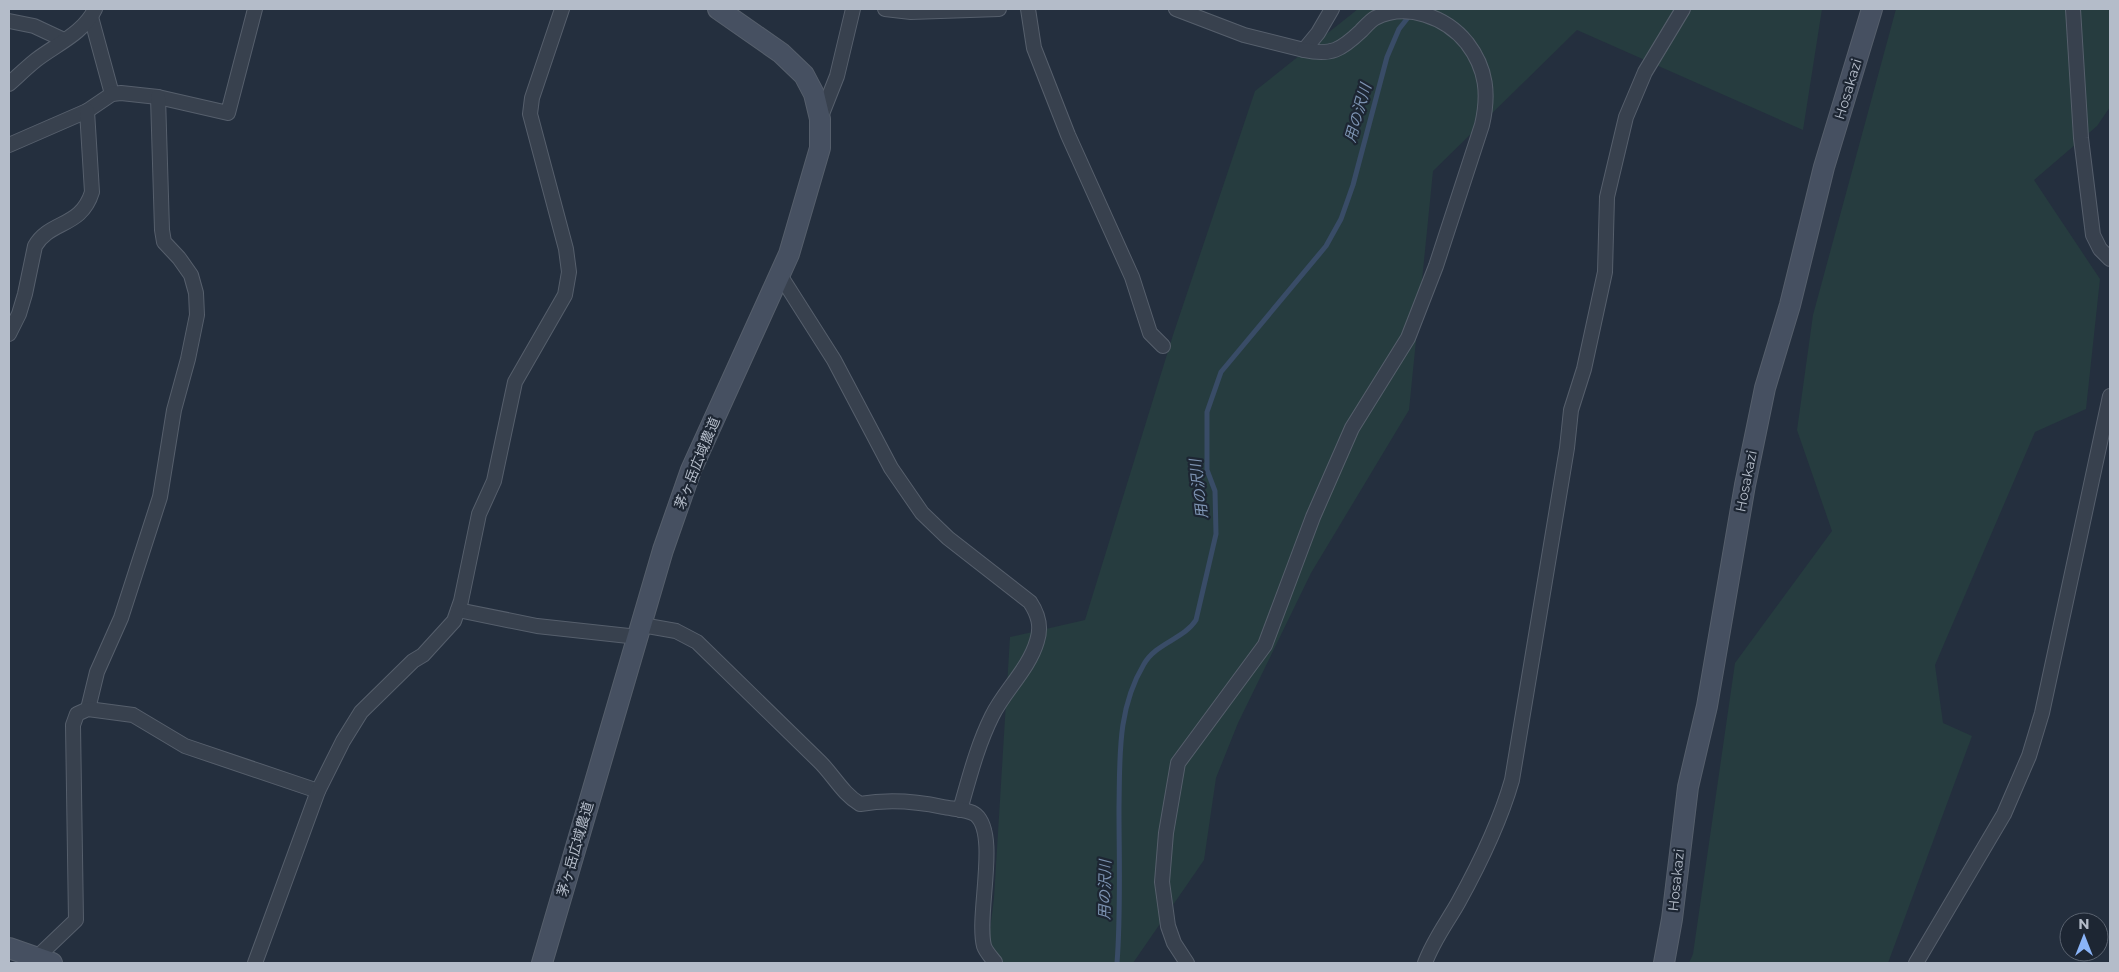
<svg xmlns="http://www.w3.org/2000/svg" width="2119" height="972" viewBox="0 0 2119 972" font-family="Montserrat,'Noto Sans JP',sans-serif">
<style>
.green{fill:#263c3f}
.lines{fill:none;stroke-linecap:round;stroke-linejoin:round}
.stream{stroke:#394c67;stroke-width:5}
.street-casing{stroke:#565f6c;stroke-width:16}
.secondary-casing{stroke:#565f6c;stroke-width:22}
.street{stroke:#38414e;stroke-width:14}
.secondary{stroke:#465061;stroke-width:20}
.labels{text-anchor:middle;stroke-width:4.5;stroke-linejoin:round;paint-order:stroke}
.street-label{font-size:14px;fill:#b4bcc9;stroke:#1d2633}
.water-label{font-size:15px;font-style:italic;fill:#7c92b1;stroke:#1d2633}
</style>
<rect width="100%" height="100%" fill="#242f3e"/>
<g class="green">
<path d="M1358 9H1822L1803 130 1577 30 1433 171 1409 410 1311 573 1238 723 1216 778 1204 860 1133 963H986L994 898 1010 637 1085 620 1173 335 1255 91Z"/>
<path d="M1896 9H2110V107L2097 126 2034 180 2100 279 2086 409 2035 432 1935 665 1943 723 1972 736 1888 963H1689L1693 954 1735 663 1832 531 1797 430 1813 315Z"/>
</g>
<g class="lines">
<path class="stream" d="M1117 963C1121 912 1119 859 1119 807 1120 757 1117 709 1144 664 1156 643 1184 639 1196 620L1216 534 1215 491 1207 470V412L1221 372 1326 246 1341 219 1353 185 1387 57 1399 29 1410 15"/>
<defs>
<g id="street">
<path d="M885 9 911 12 999 9"/>
<path d="M1028 9 1034 48 1068 135 1132 277 1150 333 1163 346"/>
<path d="M1176 9 1244 35 1304 50 1318 33 1332 9"/>
<path d="M2073 9 2081 138 2093 235 2100 249 2110 259"/>
<path d="M91 17 112 94"/>
<path d="M9 21 34 26 64 40"/>
<path d="M9 84C18 76 26 68 36 60 55 45 84 33 95 9"/>
<path d="M820 119 837 76 853 9"/>
<path d="M9 145 87 111 112 94 121 93 158 97 228 113 255 9"/>
<path d="M780 275 834 360 891 468 922 513 948 538 1030 602C1038 614 1042 626 1037 641 1029 669 1004 691 992 716 977 746 969 779 960 810"/>
<path d="M9 334 19 314 25 294 35 246C50 220 81 228 92 192L87 111"/>
<path d="M458 610 537 626 638 637"/>
<path d="M642 625 676 631 697 642 820 762C834 776 843 794 860 804 889 799 915 801 943 807 952 809 969 809 976 815 999 835 976 915 984 946 986 952 991 957 995 962"/>
<path d="M88 709 97 672 121 618 160 497 174 410 188 359 197 315 196 293 191 275 179 258 164 242 162 230 158 97"/>
<path d="M31 963 76 920 73 725 77 714 88 709 133 715 185 746 318 791"/>
<path d="M255 963 318 791 343 741 361 712 413 661 423 655 454 621 461 601 479 514 494 481 515 382 565 295 569 272 566 249 530 114 532 98 562 9"/>
<path d="M1187 963 1174 943 1168 926 1162 882 1166 833 1178 763 1265 645 1313 517 1352 428 1408 338 1436 266 1482 125C1489 95 1487 69 1467 43 1446 17 1407 2 1375 18 1370 21 1365 27 1361 31 1341 50 1331 56 1304 50"/>
<path d="M1425 963C1433 941 1446 924 1458 903 1479 865 1500 822 1512 780L1567 448 1571 410 1584 369 1605 272 1607 197 1626 117 1645 72 1683 9"/>
<path d="M1916 963 2004 814 2029 756 2042 713 2110 396"/>
</g>
<g id="secondary">
<path d="M9 948 52 963"/>
<path d="M542 963 663 550 691 470 789 254 820 148V119L814 94 804 75 781 53 718 9"/>
<path d="M1664 963 1672 919 1688 787 1707 706 1745 485 1765 388 1790 305 1824 167 1872 9"/>
</g>
</defs>
<use href="#street" class="street-casing"/>
<use href="#secondary" class="secondary-casing"/>
<use href="#street" class="street"/>
<use href="#secondary" class="secondary"/>
</g>
<g class="labels">
<g class="street-label">
<text transform="translate(1848 89) rotate(-73)" y="5">Hosakazi</text>
<text transform="translate(697 463) rotate(-68)" y="5">茅ヶ岳広域農道</text>
<text transform="translate(1746 481) rotate(-79)" y="5">Hosakazi</text>
<text transform="translate(575 849) rotate(-74)" y="5">茅ヶ岳広域農道</text>
<text transform="translate(1676 880) rotate(-84)" y="5">Hosakazi</text>
</g>
<g class="water-label">
<text transform="translate(1358 113) rotate(-74)" y="5">用の沢川</text>
<text transform="translate(1199 489) rotate(-97)" y="5">用の沢川</text>
<text transform="translate(1105 890) rotate(-89)" y="5">用の沢川</text>
</g>
</g>
<rect width="2119" height="972" fill="none" stroke="#b4bcc9" stroke-width="20"/>
<g transform="translate(2084 937)"><circle r="24" fill="#1d2633" stroke="#59626f"/>
<path d="M0-4L9 19L0 12L-9 19Z" fill="#8ab4f8"/>
<text y="-8" font-size="14" font-weight="bold" text-anchor="middle" fill="#b4bcc9">N</text>
</g>
</svg>
